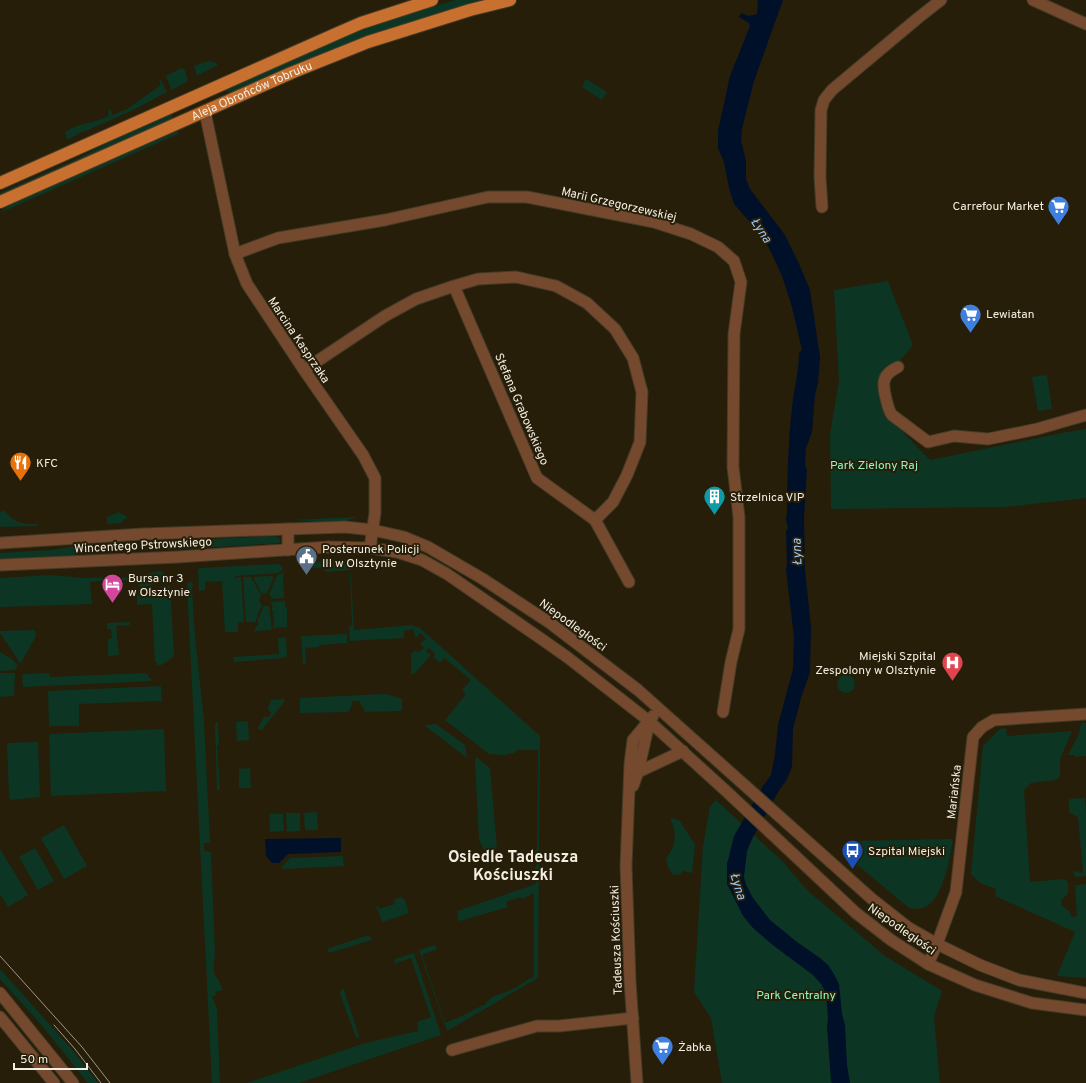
<svg xmlns="http://www.w3.org/2000/svg" width="1086" height="1083" viewBox="0 0 1086 1083" font-family="Overpass,sans-serif">
<style>
.green{fill:#0c3623}
.water{fill:#001028}
.lines{fill:none;stroke-linecap:round;stroke-linejoin:round}
.minor-casing{stroke:#433b27;stroke-width:13}
.major-casing{stroke:#433b27;stroke-width:14}
.minor{stroke:#74492d;stroke-width:11}
.major{stroke:#c87030;stroke-width:12}
.tram{stroke:#9e9787;stroke-width:1}
.labels{text-anchor:middle;stroke-width:4;stroke-linejoin:round;paint-order:stroke}
.street-label{font-size:12px;fill:#f3eee1;stroke:#261e09}
.poi-label{font-size:12px;fill:#f3eee1;stroke:#261e09;text-anchor:start}
.park-label{font-size:12px;fill:#8df8bf;stroke:#261e09}
.water-label{font-size:13px;font-style:italic;fill:#9cc7f3;stroke:#261e09}
.district-label{font-size:16px;font-weight:bold;fill:#f3eee1;stroke:#261e09}
</style>
<rect width="100%" height="100%" fill="#261e09"/>
<g class="green">
<path d="M455 0H485C399 21 319 58 238 91L229 92 222 91 313 50 378 24Z"/>
<path d="M208 61 214 62 218 65 197 76 194 66Z"/>
<path d="M181 68 185 70 188 81 172 90 166 76Z"/>
<path d="M586 79 607 92 602 100 582 87Z"/>
<path d="M161 80 167 92 133 110 86 131 81 132 67 140 65 132C78 123 95 123 109 116L108 111 111 109 112 115 127 109 161 85 159 81Z"/>
<path d="M170 112 173 119 0 195V193L77 159 119 137Z"/>
<path d="M178 131V134L0 213 8 206 22 199Z"/>
<path d="M888 281 913 345 879 386 890 419 930 460 1062 433 1086 429V498L1004 507 831 509 830 435 839 381 834 290Z"/>
<path d="M1047 375 1052 409 1038 411 1032 377Z"/>
<path d="M4 510C15 523 21 524 37 524L38 526 2 527 0 525V512Z"/>
<path d="M119 512 126 516 127 519H124L121 523 107 524V517Z"/>
<path d="M357 517 346 521 331 522 291 520Z"/>
<path d="M275 536 279 538 280 541 279 543 168 550 167 541Z"/>
<path d="M136 542 137 544 133 547 93 550 76 555 0 559V553L51 550 82 545Z"/>
<path d="M350 561 351 570 325 572 324 567 309 569 311 562Z"/>
<path d="M277 564C281 565 282 566 283 570L278 573 235 576 236 578 241 577 244 622 238 623V632H225L222 581 205 582V590L199 591 198 570 200 568Z"/>
<path d="M160 571 165 573 163 580 144 588H140L139 581 114 580 90 582 92 604 0 607V578L51 575 83 578 130 577Z"/>
<path d="M284 572 283 575 284 598 272 599 269 594 277 576Z"/>
<path d="M350 574H351L354 630 412 625 420 628 540 736 539 852 532 854 537 849 538 766V750H517L514 753 504 755 489 754 445 720 466 694 462 690 471 680 444 658 440 663 433 657 435 654 429 648 426 651 431 655 416 672 411 675V654L414 651 419 652 424 648 420 644 426 639 421 633 415 638 414 629 404 631V638L350 641 349 626H352Z"/>
<path d="M267 576V577L269 576 274 577 267 593 262 594 253 577Z"/>
<path d="M243 577H251L261 595 259 601 262 606 257 615 258 616 254 624V622H246Z"/>
<path d="M191 582 193 584 192 590 195 636 204 720 210 843H204V851L211 852 215 952C215 959 212 969 215 975 218 980 221 983 222 990L215 992 216 995 212 996 217 1009 220 1083H212L187 586 188 583Z"/>
<path d="M163 586H170L174 655 171 659 161 665H158L155 661 152 604 137 605V595L154 591Z"/>
<path d="M285 601V607H287V627L273 628 274 617 272 614H274L273 611H272V608H273L271 602Z"/>
<path d="M264 606H269L272 630 254 631 256 626H258L259 623 257 622Z"/>
<path d="M130 622V625L116 626 119 655 108 656V639L112 638 111 629H107V623Z"/>
<path d="M35 630 36 636 21 663H20L0 633V631Z"/>
<path d="M347 634V643L319 645V647L305 648 306 663 303 664 301 636Z"/>
<path d="M286 637 287 656 283 658 234 662 233 657 279 654 278 638Z"/>
<path d="M0 652 12 659 18 666 15 670 0 671Z"/>
<path d="M0 673H15L14 696 0 697Z"/>
<path d="M49 673 50 677 146 673 152 681 23 687 22 676 24 674Z"/>
<circle cx="846" cy="684" r="9"/>
<path d="M161 686 162 701 79 704V726H49L48 691Z"/>
<path d="M386 694 402 699V711L365 712 362 705 360 704 359 701H352C352 705 351 709 348 712L300 713V698Z"/>
<path d="M285 699 284 702 262 730H259L258 728 264 717H269L271 713 268 709 271 700Z"/>
<path d="M248 721 249 740 237 741 236 722Z"/>
<path d="M218 722 219 745H217L220 790H217L215 723Z"/>
<path d="M1081 723H1086V756L1075 757V755H1068L1079 734Z"/>
<path d="M436 724 465 745 467 758 424 725Z"/>
<path d="M1006 728 1007 736 1072 731 1060 759V776L1056 780 1031 783 1024 790 1030 882 1064 879 1068 882V894L1061 900 1062 906 1069 911 1072 917 1077 916 1075 886 1077 885 1086 884V978L1057 976 1075 932 995 896 996 889 980 883 971 874 983 746 1000 729Z"/>
<path d="M164 729 166 791 51 796 49 734Z"/>
<path d="M38 742 40 797 11 800 9 797 7 743Z"/>
<path d="M476 757 490 768 497 848 488 852 484 850 479 840 475 762Z"/>
<path d="M250 768 251 788H239V769Z"/>
<path d="M1085 798 1086 811V876L1075 877 1073 871 1083 873 1078 817 1069 812V801L1070 799Z"/>
<path d="M716 800 781 860 808 891 885 956 942 991 934 1017 940 1083H722L711 1018 694 992 703 846 710 807Z"/>
<path d="M317 812 318 830H305L304 813Z"/>
<path d="M286 813H300V831L287 832Z"/>
<path d="M269 814H283L284 831 270 832Z"/>
<path d="M670 817 680 821 695 845 692 873 683 871 679 875 672 874 668 867 666 859C677 844 677 835 670 817Z"/>
<path d="M64 825 87 866 64 879 41 838Z"/>
<path d="M953 839C950 857 944 895 927 906 922 909 915 909 909 908L842 852 850 841Z"/>
<path d="M35 848 54 881 38 890 19 857Z"/>
<path d="M0 849 28 895 8 907 0 894Z"/>
<path d="M343 856 344 866 283 869 282 867 290 858Z"/>
<path d="M539 861 538 978 447 1031 419 950 435 945 437 949 422 955 445 1023 460 1017 477 1008 486 1004V1002L492 997 513 989 534 976V893L522 899 521 897 506 902 508 907 460 921 458 920 457 911 536 884 535 868Z"/>
<path d="M401 897 405 900 409 913 382 922 376 906H378L379 909 395 904 394 900Z"/>
<path d="M366 936 371 937 372 940 329 953 327 949Z"/>
<path d="M414 953 441 1035 299 1083H247L362 1044 418 1031 417 1022 431 1017 411 958 394 964 395 959Z"/>
<path d="M0 969 75 1053 98 1083H88L39 1022 0 979Z"/>
<path d="M343 987 360 1039 356 1037 340 994Z"/>
</g>
<g class="water">
<path d="M758 0H783L754 81 742 129 741 140 746 161V179L750 189 785 235 800 266 810 290 820 357 818 383 815 395 812 432 806 448 805 464 807 470 804 518 805 570 811 627 810 672 801 698 793 729 792 767 786 781 778 792 753 837 747 851 744 877 746 885 753 898 770 920 797 942 820 958 828 965 834 974 839 984 842 1014 845 1025 847 1065 850 1083H832L831 1081 827 1027 828 1017 826 993 821 984 813 975 774 946 753 928 743 916 727 884V864L734 836 763 786 771 775 775 755 778 725 793 669 794 637 786 570 787 562 786 532 788 528 786 520 787 512C787 477 788 442 792 407 794 389 799 371 799 353L802 350 792 307 782 276 771 252 763 237 734 204 729 188 724 162 718 148V131L730 76 750 26 749 23 739 17 741 13 749 16 757 14Z"/>
<path d="M341 838V852L288 854 279 863H272L266 856 265 839Z"/>
</g>
<g class="lines">
<defs>
<g id="minor">
<path d="M1033 0 1086 24"/>
<path d="M205 112 235 254 247 284 304 370 363 455 375 478V513L370 548"/>
<path d="M822 207 820 177 821 110 824 100 832 90 918 18 941 0"/>
<path d="M235 254 278 238 385 220 488 197H527L654 222 691 234 718 247 734 261 741 282 734 334 733 467 739 517V629L731 662 723 712"/>
<path d="M898 367C892 370 885 374 884 382 883 389 888 410 892 415L928 442 954 436 988 439 1037 429 1086 415"/>
<path d="M304 370 385 316 416 299 454 286 478 279 516 277 556 286 587 303 615 329 633 358 642 392 640 442 627 475 613 502 595 520 537 478 454 286"/>
<path d="M595 520 629 582"/>
<path d="M288 529V550"/>
<path d="M0 543 143 534 345 527 373 530 404 537 428 547 483 579 550 623 638 690 872 899 909 928 937 944 980 965 1019 980 1086 993"/>
<path d="M0 565 178 557 329 547 370 548 397 552 422 560 447 574 540 638 567 657 649 721 726 791 856 913 891 940 928 964 975 985 1032 1003 1086 1010"/>
<path d="M638 772 683 751"/>
<path d="M633 786 638 772 649 723"/>
<path d="M928 964 937 944 956 892 973 737 982 727 994 720 1086 714"/>
<path d="M0 993 73 1083"/>
<path d="M0 1017 54 1083"/>
<path d="M452 1050 537 1026H559L633 1018"/>
<path d="M637 1083 630 981 626 866 630 764 633 740 653 716"/>
</g>
<g id="major">
<path d="M0 183 338 33 361 23 432 0"/>
<path id="s1" d="M0 202 291 73 368 42 470 10 510 0"/>
</g>
</defs>
<use href="#minor" class="minor-casing"/>
<use href="#major" class="major-casing"/>
<use href="#minor" class="minor"/>
<use href="#major" class="major"/>
<g class="tram">
<path d="M0 956 82 1047 110 1083"/>
<path d="M54 1025 75 1049 101 1083"/>
</g>
</g>
<defs>
<symbol id="supermarket-pin" viewBox="-11 -11 22 30"><path d="M0 17L-7.5 6A9.5 9.5 0 1 1 7.5 6Z" fill="#3f7fe0" stroke="#261e09"/><path d="M-6-5.5h2.5l.6 2H6L4.5 2H-2.5L-4.4-4H-6ZM-1.5 3.2a1.3 1.3 0 1 0 .1 0ZM3 3.2a1.3 1.3 0 1 0 .1 0Z" fill="#fff"/></symbol>
<symbol id="restaurant-pin" viewBox="-11 -11 22 30"><path d="M0 17L-7.5 6A9.5 9.5 0 1 1 7.5 6Z" fill="#e8710a" stroke="#261e09"/><path d="M-5-6h1v4h1v-4h1v4h1v-4h1v5L-1.5 .5V6h-2V.5L-5-1ZM5-6V6H3V1.5H1.5Q1.5-4 5-6Z" fill="#fff"/></symbol>
<symbol id="building-pin" viewBox="-11 -11 22 30"><path d="M0 17L-7.5 6A9.5 9.5 0 1 1 7.5 6Z" fill="#0f9aa8" stroke="#261e09"/><path d="M-4-6H4V6H1V3H-1V6H-4ZM-2.5-4.3h1.7v1.8h-1.7ZM.8-4.3h1.7v1.8H.8ZM-2.5-1h1.7V.8h-1.7ZM.8-1h1.7V.8H.8Z" fill="#fff"/></symbol>
<symbol id="civic-pin" viewBox="-11 -11 22 30"><path d="M0 17L-7.5 6A9.5 9.5 0 1 1 7.5 6Z" fill="#5c6f8a" stroke="#261e09"/><path d="M-.6-6.5H3V-4.5H.6V-3L4-1V1h2V6H-6V1h2V-1L-.6-3ZM-1.2 2.5V6h2.4V2.5Z" fill="#fff"/></symbol>
<symbol id="hotel-pin" viewBox="-11 -11 22 30"><path d="M0 17L-7.5 6A9.5 9.5 0 1 1 7.5 6Z" fill="#d1479c" stroke="#261e09"/><path d="M-6-4.5h1.5V1H6V5H4.5V3h-9V5H-6ZM-4 0a1.8 1.8 0 1 1 3.6 0ZM.5 0V-2.5h3Q6-2.5 6 0Z" fill="#fff"/></symbol>
<symbol id="hospital-pin" viewBox="-11 -11 22 30"><path d="M0 17L-7.5 6A9.5 9.5 0 1 1 7.5 6Z" fill="#e0444e" stroke="#261e09"/><path d="M-5-5h3v3.5h4V-5h3V5h-3V1.5h-4V5h-3Z" fill="#fff"/></symbol>
<symbol id="bus-pin" viewBox="-11 -11 22 30"><path d="M0 17L-7.5 6A9.5 9.5 0 1 1 7.5 6Z" fill="#1a4fb4" stroke="#261e09"/><path d="M-5-6H5V4H4V6H2V4H-2V6H-4V4H-5ZM-3.5-4V0h7V-4ZM-3.5 1.2v1.5H-2V1.2ZM2 1.2v1.5H3.5V1.2Z" fill="#fff"/></symbol>
</defs>
<g fill-rule="evenodd">
<use href="#supermarket-pin" x="1046" y="194" width="25" height="34"/>
<use href="#supermarket-pin" x="958" y="302" width="25" height="34"/>
<use href="#restaurant-pin" x="8" y="450" width="25" height="34"/>
<use href="#building-pin" x="702" y="484" width="25" height="34"/>
<use href="#civic-pin" x="294" y="544" width="25" height="34"/>
<use href="#hotel-pin" x="100" y="572" width="25" height="34"/>
<use href="#hospital-pin" x="940" y="650" width="25" height="34"/>
<use href="#bus-pin" x="840" y="838" width="25" height="34"/>
<use href="#supermarket-pin" x="650" y="1034" width="25" height="34"/>
</g>
<g class="labels">
<g class="street-label">
<text dy="4" stroke="none"><textPath href="#s1" startOffset="275">Aleja Obrońców Tobruku</textPath></text>
<text transform="translate(619 204) rotate(13)" y="4">Marii Grzegorzewskiej</text>
<text transform="translate(299 340) rotate(56)" y="4">Marcina Kasprzaka</text>
<text transform="translate(522 409) rotate(67)" y="4">Stefana Grabowskiego</text>
<text transform="translate(143 545) rotate(-3)" y="4">Wincentego Pstrowskiego</text>
<text transform="translate(573 625) rotate(36)" y="4">Niepodległości</text>
<text transform="translate(954 792) rotate(-84)" y="4">Mariańska</text>
<text transform="translate(902 929) rotate(35)" y="4">Niepodległości</text>
<text transform="translate(616 940) rotate(-92)" y="4">Tadeusza Kościuszki</text>
</g>
<g class="poi-label">
<text x="1044" y="210" text-anchor="end">Carrefour Market</text>
<text x="986" y="318">Lewiatan</text>
<text x="36" y="467">KFC</text>
<text x="730" y="501">Strzelnica VIP</text>
<text x="322" y="553">Posterunek Policji<tspan x="322" dy="14">III w Olsztynie</tspan></text>
<text x="128" y="582">Bursa nr 3<tspan x="128" dy="14">w Olsztynie</tspan></text>
<text x="936" y="660" text-anchor="end">Miejski Szpital<tspan x="936" dy="14">Zespolony w Olsztynie</tspan></text>
<text x="868" y="855">Szpital Miejski</text>
<text x="678" y="1051">Żabka</text>
</g>
<g class="park-label">
<text x="874" y="469">Park Zielony Raj</text>
<text x="796" y="999">Park Centralny</text>
</g>
<g class="water-label">
<text transform="translate(762 230) rotate(57)" y="5">Łyna</text>
<text transform="translate(796 552) rotate(-92)" y="5">Łyna</text>
<text transform="translate(739 886) rotate(73)" y="5">Łyna</text>
</g>
<g class="district-label">
<text x="513" y="862">Osiedle Tadeusza<tspan x="513" dy="18">Kościuszki</tspan></text>
</g>
</g>
<path d="M14 1063v6h73v-6" fill="none" stroke="#f3eee1" stroke-width="2"/>
<text x="20" y="1063" font-size="12" fill="#f3eee1" stroke="#261e09" stroke-width="3" paint-order="stroke">50 m</text>
</svg>
